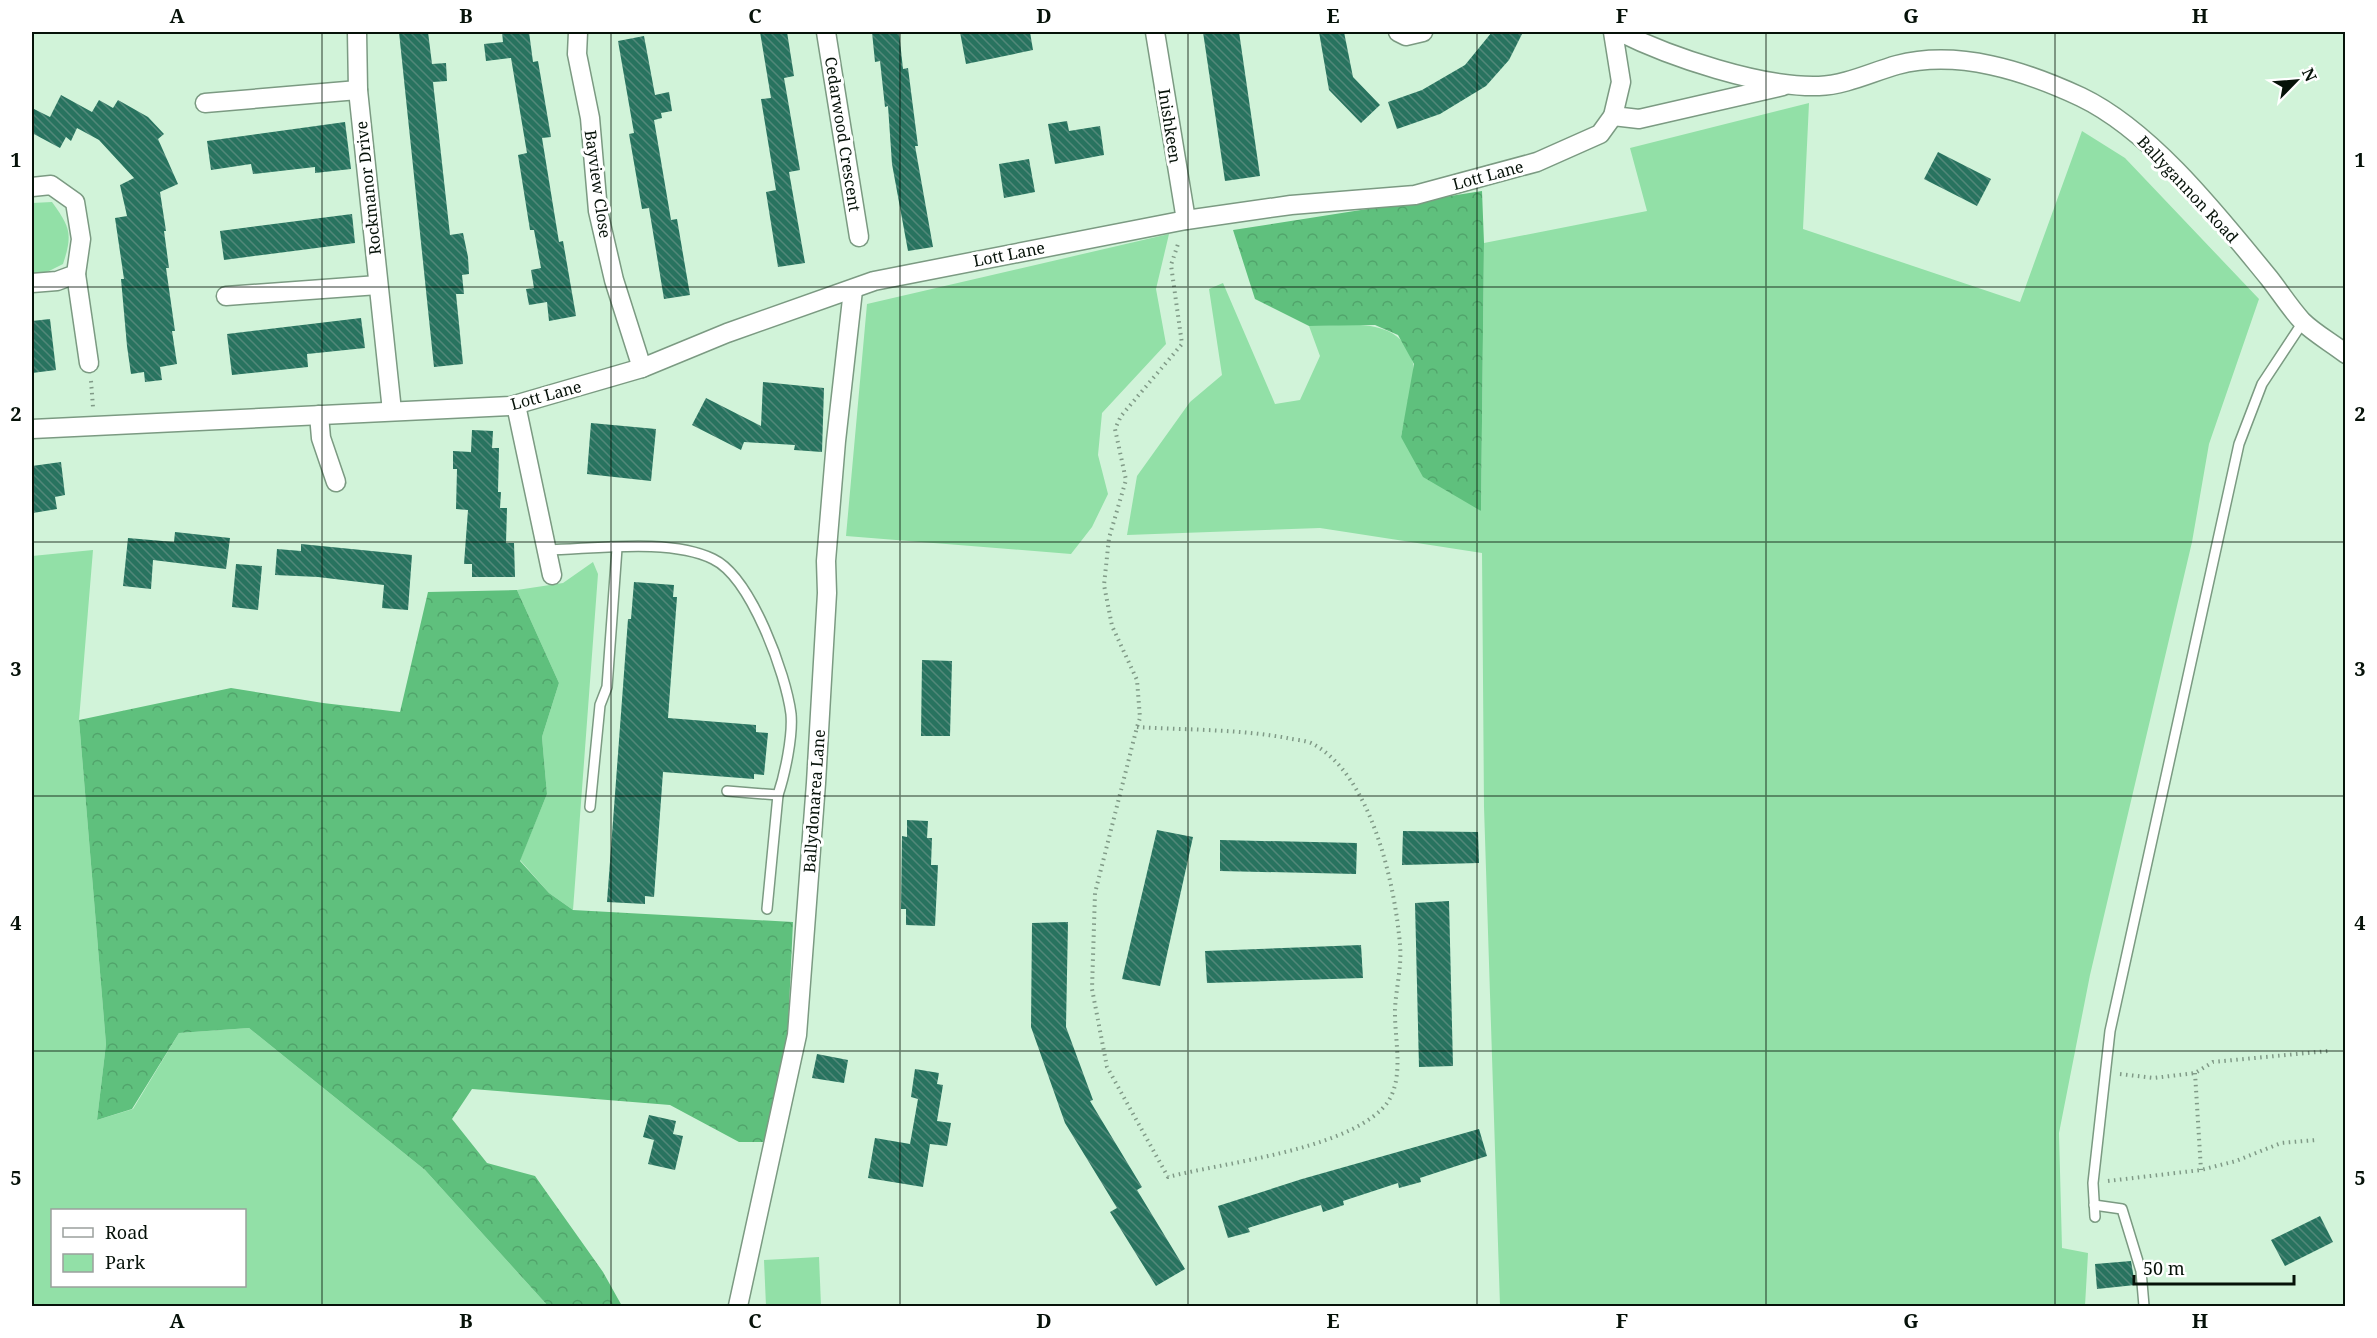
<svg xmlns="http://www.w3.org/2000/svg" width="2377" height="1338" viewBox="0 0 2377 1338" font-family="'Noto Serif',serif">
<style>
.green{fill:#92e0a7;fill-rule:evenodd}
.forest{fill:url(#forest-crowns)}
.building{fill:url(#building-back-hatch)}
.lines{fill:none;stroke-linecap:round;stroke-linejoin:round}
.lane-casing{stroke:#7b9a82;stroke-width:12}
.street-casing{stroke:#7b9a82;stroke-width:21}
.path{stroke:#809a87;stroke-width:4;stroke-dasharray:1.5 4.5;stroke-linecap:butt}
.lane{stroke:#fff;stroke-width:9}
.street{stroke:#fff;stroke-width:18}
.grid{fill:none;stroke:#061209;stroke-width:1.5;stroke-opacity:0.55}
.labels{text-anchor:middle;stroke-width:6;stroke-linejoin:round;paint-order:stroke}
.street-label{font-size:16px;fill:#061209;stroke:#fff}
.neatline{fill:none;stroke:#061209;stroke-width:2}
.grid-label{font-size:20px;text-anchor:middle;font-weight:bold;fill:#061209}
</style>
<defs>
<pattern id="forest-crowns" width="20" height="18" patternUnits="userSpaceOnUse" patternTransform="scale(1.5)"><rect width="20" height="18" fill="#5fc07d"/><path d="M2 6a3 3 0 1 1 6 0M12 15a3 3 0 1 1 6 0" fill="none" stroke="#51a46b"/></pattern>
<pattern id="building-back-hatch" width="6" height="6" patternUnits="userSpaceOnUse" patternTransform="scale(1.5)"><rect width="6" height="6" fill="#28735f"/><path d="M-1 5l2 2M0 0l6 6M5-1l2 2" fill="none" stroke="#528879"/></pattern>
</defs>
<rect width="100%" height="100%" fill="#d1f3d9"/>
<g class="green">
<path d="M1809 103 1803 229 2020 302 2082 131 2125 158 2259 299 2209 444 2192 542 2090 975 2059 1133 2062 1248 2088 1253 2085 1306H1500L1484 807 1482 553 1320 528 1127 535 1137 476 1190 402 1222 375 1209 289 1223 283 1275 404 1300 400 1320 356 1309 326C1347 326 1401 314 1413 363 1416 373 1404 422 1401 437L1481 511 1484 243 1647 211 1630 148Z"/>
<path d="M52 202C70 227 73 234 63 264L47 272 32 274V203Z"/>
<path d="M1169 234 1156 289 1166 344 1102 413 1098 455 1108 494 1092 527 1071 554 846 536 867 304Z"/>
<path d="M93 550 79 720 106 1044 97 1120 133 1109 179 1033 249 1028 425 1170 548 1306H32V556ZM52 1210H244V1286H52Z"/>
<path d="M593 562 598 574 573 910 549 893 520 860 547 794 542 737 559 683 517 590 563 583Z"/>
<path d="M819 1257 821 1306H766L764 1260Z"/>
</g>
<g class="forest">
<path d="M1482 191 1484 243 1481 511 1423 477 1401 437 1414 364 1398 335 1375 325 1309 326 1255 299 1233 230Z"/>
<path d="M517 590 559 683 542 737 547 794 520 861 549 893 573 910 793 922 788 1029 768 1142H739L670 1105 472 1089 452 1119 487 1163 535 1176 603 1272 622 1306H548L425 1170 249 1028 179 1033 132 1109 97 1120 106 1044 79 720 231 688 323 703 400 712 428 592Z"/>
</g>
<g class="building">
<path d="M399 32H428L432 64 446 63 447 81 433 82 450 235 463 233 468 257 469 274 462 275 464 294H456L463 364 434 367Z"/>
<path d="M502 32H529L533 62 538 61 551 137 542 138 559 242 563 241 576 316 549 321 547 302 529 305 526 289 534 288 531 270 541 268 534 230H530L518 155 527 153 511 58 486 61 484 44 503 42Z"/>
<path d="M760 32H787L794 76 784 78 800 170 789 172 805 263 778 267 766 192 776 190 761 99 771 98Z"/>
<path d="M872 32H899L903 69 908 68 918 146H915L933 247 908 251 892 164 888 106 885 107 880 61 875 62Z"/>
<path d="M960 32H1030L1033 50 966 64Z"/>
<path d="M1203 32H1239L1260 176 1225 181Z"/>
<path d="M1319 32H1344L1353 77 1380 105 1361 123 1329 90Z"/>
<path d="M1492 32H1523L1509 60 1486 86 1440 114 1397 129 1388 102 1422 90 1465 65Z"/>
<path d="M644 36 655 95 669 92 672 111 661 113 662 118 654 120 671 220 677 219 690 295 664 299 649 208 642 209 629 134 634 133 618 41Z"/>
<path d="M61 95 92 112 99 100 113 108 118 100 148 117 164 134 158 139 178 184 160 192 166 231H164L169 268H166L175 331H172L177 364 160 367 162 380 145 382 144 372 131 374 127 346 121 279H124L115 218 127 216 120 185 134 178 99 140 77 128 71 141 66 137 60 148 32 133V108L50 117Z"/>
<path d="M1067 121 1069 131 1100 126 1104 155 1055 164 1048 124Z"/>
<path d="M345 122 351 169 315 173V167L253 174 251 164 211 170 207 141Z"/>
<path d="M1938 152 1991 179 1977 206 1924 179Z"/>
<path d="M1029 159 1035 192 1004 198 999 164Z"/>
<path d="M352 214 355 243 224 260 220 231Z"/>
<path d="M361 318 365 348 307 354 308 367 232 375 227 334Z"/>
<path d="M50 319 56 370 32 373V321Z"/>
<path d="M763 382 824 388 822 452 794 450 795 445 744 442 741 450 692 425 706 398 761 426Z"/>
<path d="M591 423 656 429 651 481 587 474Z"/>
<path d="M472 430 493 431 492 448H499L498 492H501L500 508H507L506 543H514L515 577H472V564H464L468 510 456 509 457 469H453V451L471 452Z"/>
<path d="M61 462 65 495 55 497 57 509 33 513 32 466Z"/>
<path d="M175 532 230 538 226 569 153 560 151 589 123 586 128 538 174 542Z"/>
<path d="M301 544 412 555 408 610 382 608 384 585 318 577 275 575 277 549 301 551Z"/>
<path d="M236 564 262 566 258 610 232 607Z"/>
<path d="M634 582 674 585 673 597H677L668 718 756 725V732L768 733 764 775 754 774V779L663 772 654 897 645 896V904L607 902 628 619H631Z"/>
<path d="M922 660 952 661 950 736H921Z"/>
<path d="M907 820 928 821 927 838H932L931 865H938L935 926 906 925V909H901L902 836 907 837Z"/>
<path d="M1157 830 1193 837 1160 986 1122 979Z"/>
<path d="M1403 831 1478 832 1479 863 1402 865Z"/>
<path d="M1220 840 1357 843 1356 874 1220 871Z"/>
<path d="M1449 901 1453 1066 1419 1067 1415 903Z"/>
<path d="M1068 922 1066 1027 1093 1100 1090 1101 1142 1187 1137 1190 1185 1269 1156 1286 1110 1212 1117 1208 1065 1123 1031 1027 1032 923Z"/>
<path d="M1361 945 1363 978 1207 983 1205 951Z"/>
<path d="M817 1054 848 1060 844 1083 812 1078Z"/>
<path d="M915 1069 939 1073 937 1084 943 1085 937 1121 951 1123 947 1146 930 1144 923 1187 868 1178 875 1138 910 1144 918 1099 911 1097Z"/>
<path d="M649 1115 676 1121 673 1134 683 1136 675 1170 648 1164 654 1140 643 1137Z"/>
<path d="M1479 1129 1487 1156 1420 1178 1421 1182 1399 1188 1398 1183 1343 1201 1344 1205 1323 1212 1321 1205 1248 1228 1250 1232 1228 1238 1218 1206 1302 1179Z"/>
<path d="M2320 1216 2333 1242 2285 1266 2271 1240Z"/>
<path d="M2131 1261 2135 1285 2097 1289 2095 1264Z"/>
</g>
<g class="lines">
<defs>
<g id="lane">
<path d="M547 550C595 549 670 538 713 559 751 577 786 674 791 714 793 736 785 774 778 795L767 909"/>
<path d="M727 791 778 795"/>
<path d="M590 807 600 705 607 687 617 548"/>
<path d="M2094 1205 2122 1209 2141 1271 2144 1306"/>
<path d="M2095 1217 2093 1183 2110 1031 2239 444 2262 384 2303 322"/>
</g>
<g id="street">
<path d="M357 32 358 90 392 411"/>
<path d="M578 32 577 54 590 118 598 211 614 280 642 368"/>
<path d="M826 32 859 237"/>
<path d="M1155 32 1186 220"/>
<path d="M1398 32 1406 36 1423 32"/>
<path d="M1620 32C1670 57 1762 88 1819 86 1846 85 1872 72 1897 65 1958 49 2025 71 2081 97 2152 131 2219 217 2269 278 2280 292 2290 308 2302 321 2314 333 2332 343 2346 354"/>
<path d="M205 103 358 90"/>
<path d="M1613 116 1639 119 1783 86"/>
<path d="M32 187 51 185 75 202 81 239 76 274 57 281 32 283"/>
<path d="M76 274 89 363"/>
<path d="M226 296 378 285"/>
<path d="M516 405 552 575"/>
<path d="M319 415 321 438 336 482"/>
<path d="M32 429 511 406 642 368 727 333 874 281 1186 220 1291 205 1415 195 1537 162 1600 134 1613 116 1621 82 1613 32"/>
<path d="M738 1306 797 1035 816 783 827 593 826 561 836 441 853 290"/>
</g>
</defs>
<use href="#lane" class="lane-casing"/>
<use href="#street" class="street-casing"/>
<g class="path">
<path d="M91 381 93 407"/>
<path d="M1137 727C1187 730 1238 729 1287 738 1295 740 1306 740 1313 744 1371 775 1395 884 1400 945 1402 966 1396 988 1395 1009 1394 1041 1407 1084 1382 1109 1339 1151 1226 1162 1168 1177L1107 1067 1092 989 1095 893 1137 727 1140 718 1137 680 1112 626 1104 585 1109 538 1126 480 1115 429 1121 416 1182 344 1171 265 1179 241"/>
<path d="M2195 1073 2201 1170"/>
<path d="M2120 1074 2154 1078 2195 1073 2213 1062 2328 1051"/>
<path d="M2108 1181 2201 1170 2236 1161 2281 1143 2316 1140"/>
</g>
<use href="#lane" class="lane"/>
<use href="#street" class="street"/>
</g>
<path class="grid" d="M322 32V1306M611 32V1306M900 32V1306M1188 32V1306M1477 32V1306M1766 32V1306M2055 32V1306M32 287H2346M32 542H2346M32 796H2346M32 1051H2346"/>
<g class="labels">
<g class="street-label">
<text transform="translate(1170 126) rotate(81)" y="6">Inishkeen</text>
<text transform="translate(843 134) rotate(81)" y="6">Cedarwood Crescent</text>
<text transform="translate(1488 175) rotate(-15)" y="6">Lott Lane</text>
<text transform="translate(598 184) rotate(82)" y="6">Bayview Close</text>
<text transform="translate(368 188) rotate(-96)" y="6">Rockmanor Drive</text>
<text transform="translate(2188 189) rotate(47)" y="6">Ballygannon Road</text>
<text transform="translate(1009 254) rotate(-11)" y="6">Lott Lane</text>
<text transform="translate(546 395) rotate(-15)" y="6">Lott Lane</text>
<text transform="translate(814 801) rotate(-86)" y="6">Ballydonarea Lane</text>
</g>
</g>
<rect width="2377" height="1338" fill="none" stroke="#ffffff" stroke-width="66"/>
<rect x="51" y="1209" width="195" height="78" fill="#ffffff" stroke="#9ba09d" stroke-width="1.5"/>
<rect x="63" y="1228" width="30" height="9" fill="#ffffff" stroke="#9ba09d" stroke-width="1.5"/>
<text x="105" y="1239" font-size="18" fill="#061209">Road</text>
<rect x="63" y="1254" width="30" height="18" fill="#92e0a7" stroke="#9ba09d" stroke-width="1.5"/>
<text x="105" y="1269" font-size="18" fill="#061209">Park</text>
<g transform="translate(2296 81) rotate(65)" stroke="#ffffff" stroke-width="4.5" paint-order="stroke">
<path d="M0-4.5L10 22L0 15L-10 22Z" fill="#061209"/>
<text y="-9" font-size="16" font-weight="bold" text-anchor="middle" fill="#061209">N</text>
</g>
<path d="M2134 1275v9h160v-9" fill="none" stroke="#061209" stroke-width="3"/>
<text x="2143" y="1275" font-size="18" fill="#061209" stroke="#ffffff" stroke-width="4.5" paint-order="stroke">50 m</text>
<rect x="33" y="33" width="2311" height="1272" class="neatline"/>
<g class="grid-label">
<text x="177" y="23">A</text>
<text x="466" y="23">B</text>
<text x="755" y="23">C</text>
<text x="1044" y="23">D</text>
<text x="1333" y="23">E</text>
<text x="1622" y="23">F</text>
<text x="1911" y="23">G</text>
<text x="2200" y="23">H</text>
<text x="16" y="167">1</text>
<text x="2360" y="167">1</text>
<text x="16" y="421">2</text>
<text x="2360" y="421">2</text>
<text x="16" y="676">3</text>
<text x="2360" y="676">3</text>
<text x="16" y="930">4</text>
<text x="2360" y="930">4</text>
<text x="16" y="1185">5</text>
<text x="2360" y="1185">5</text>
<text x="177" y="1328">A</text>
<text x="466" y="1328">B</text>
<text x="755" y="1328">C</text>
<text x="1044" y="1328">D</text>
<text x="1333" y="1328">E</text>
<text x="1622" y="1328">F</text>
<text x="1911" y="1328">G</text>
<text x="2200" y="1328">H</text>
</g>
</svg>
